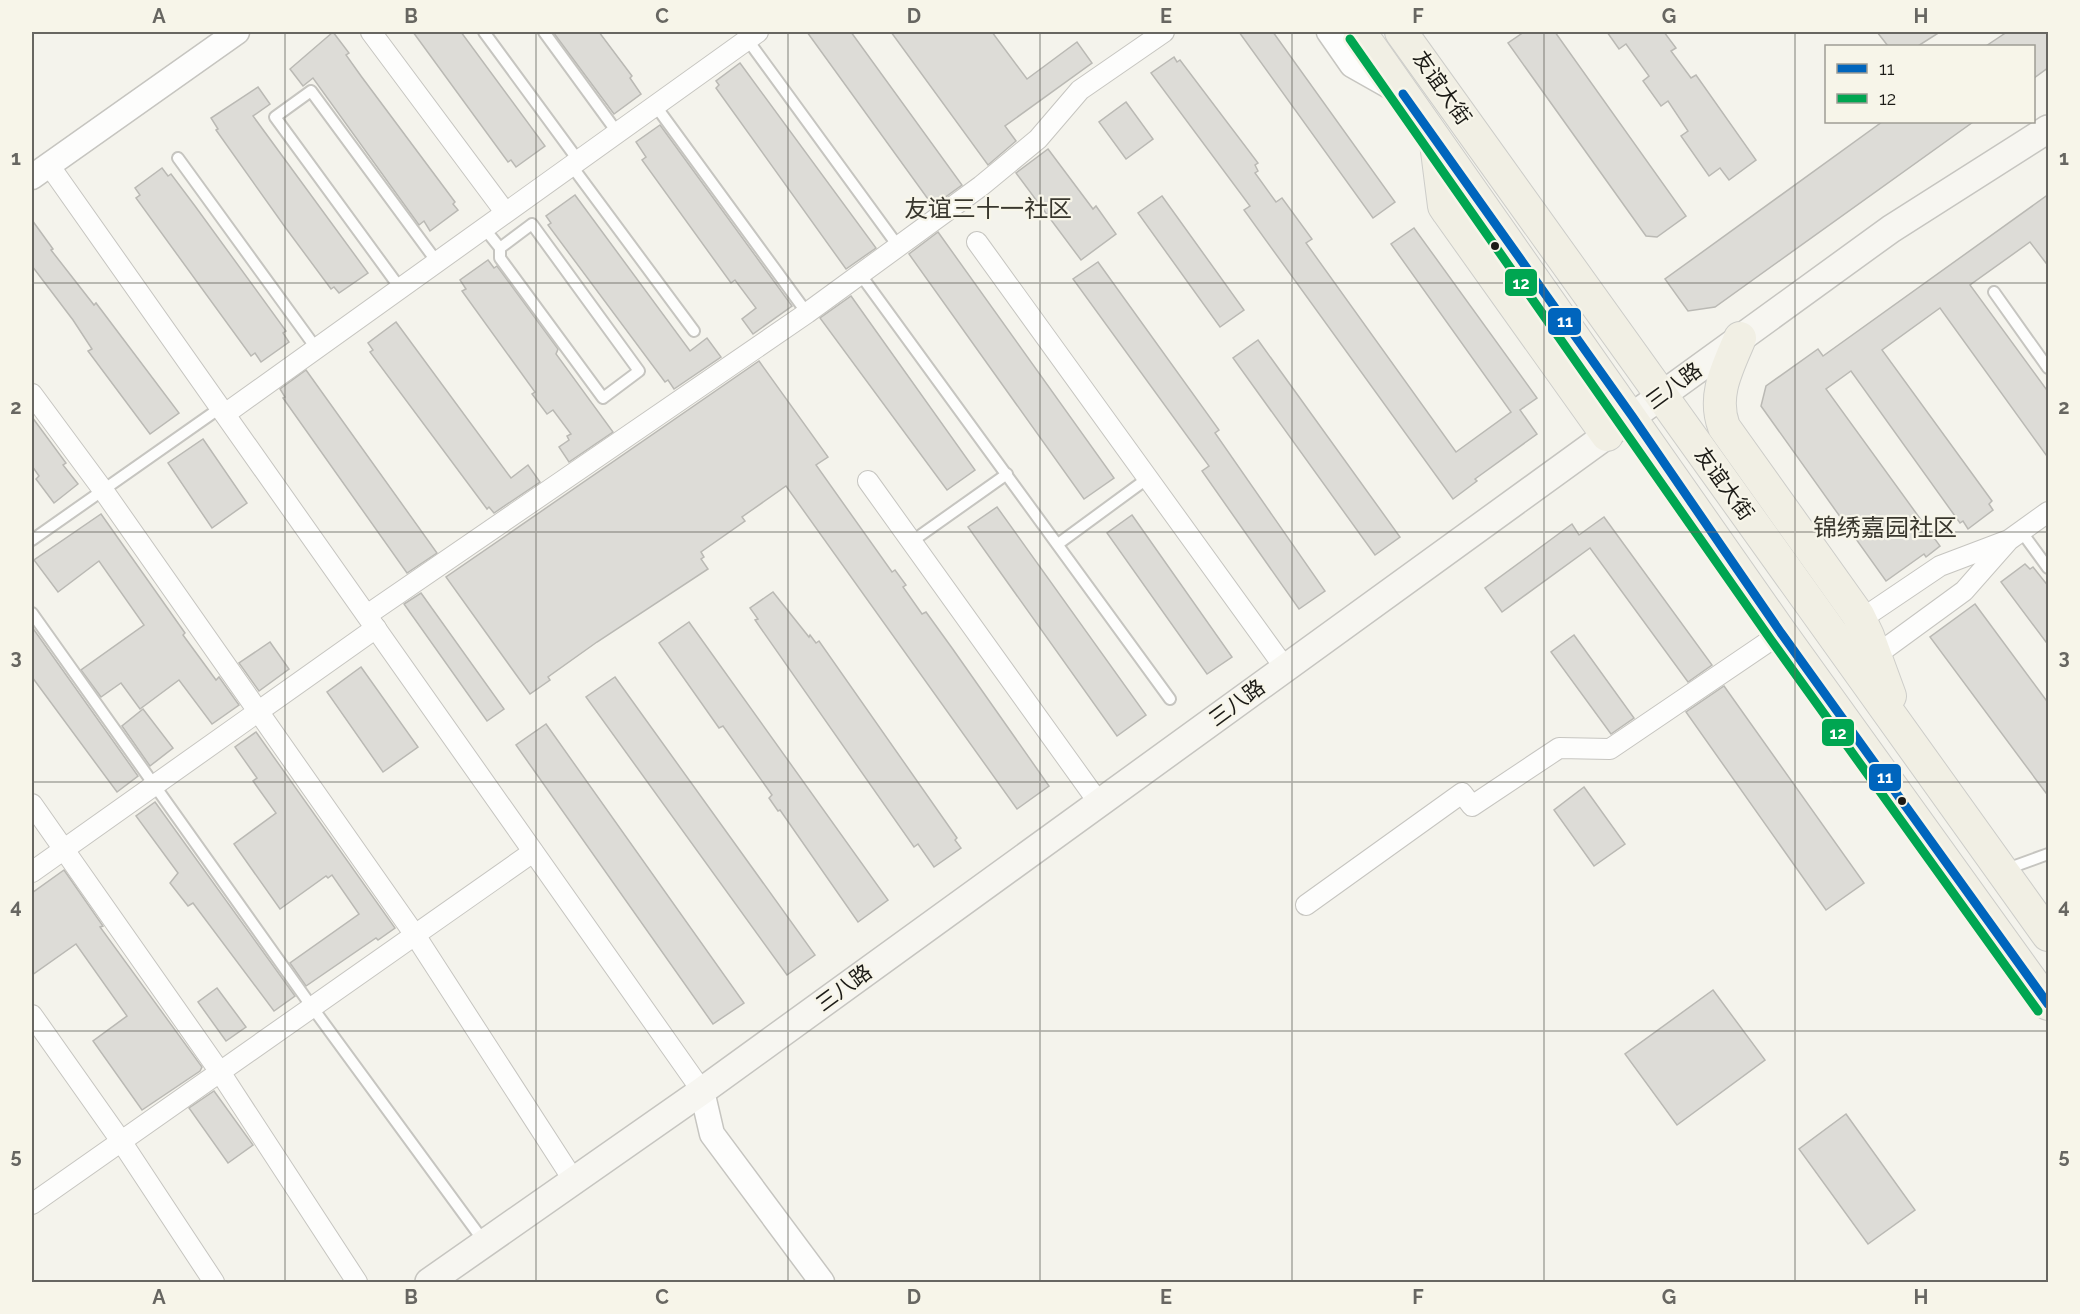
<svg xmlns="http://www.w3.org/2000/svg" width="2080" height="1314" viewBox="0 0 2080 1314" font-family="Raleway,'Noto Sans SC',sans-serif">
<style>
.building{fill:#dddcd7;stroke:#bab9b4;stroke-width:1.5}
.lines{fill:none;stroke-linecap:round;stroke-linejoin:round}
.service-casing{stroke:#c6c5c0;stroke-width:14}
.minor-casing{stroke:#c6c5c0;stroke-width:22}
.tertiary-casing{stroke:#c6c5c0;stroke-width:27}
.secondary-casing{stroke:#c6c5c0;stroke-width:30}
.primary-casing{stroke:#cdcdc9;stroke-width:34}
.service{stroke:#fdfdfc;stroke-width:10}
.minor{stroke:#fdfdfc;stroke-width:20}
.tertiary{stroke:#fdfdfc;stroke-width:24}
.secondary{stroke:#f7f6f1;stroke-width:27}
.primary{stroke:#f1efe4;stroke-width:32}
.bus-1-casing{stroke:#f7f5e9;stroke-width:14}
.bus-2-casing{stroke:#f7f5e9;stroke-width:14}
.bus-1{stroke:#0065bd;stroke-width:9}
.bus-2{stroke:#00a651;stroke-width:9}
.grid{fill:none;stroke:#676661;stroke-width:1.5;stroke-opacity:0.55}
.bus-dot{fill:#1b1a16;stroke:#f7f5e9;stroke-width:2}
.labels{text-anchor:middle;stroke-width:4.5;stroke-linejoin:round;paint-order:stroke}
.street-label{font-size:21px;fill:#1b1a16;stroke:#f7f5e9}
.quarter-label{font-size:24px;fill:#39372e;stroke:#f7f5e9}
.line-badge{stroke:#f7f5e9;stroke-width:2}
.badge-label{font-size:16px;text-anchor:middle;font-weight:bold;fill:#fff}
.neatline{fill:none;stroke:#676661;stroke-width:2}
.grid-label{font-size:20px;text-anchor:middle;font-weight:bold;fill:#676661}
</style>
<rect width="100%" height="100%" fill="#f4f3ec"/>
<g class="building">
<path d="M333 32 349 53 346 55 361 76 455 202 453 204 458 210 430 231 424 221 419 225 313 78 303 86 290 69Z"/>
<path d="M413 32H461L545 146 516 167 511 160 508 162Z"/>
<path d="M553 32H599L632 76 630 78 641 94 614 114Z"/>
<path d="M807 32H851L962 185 933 206Z"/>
<path d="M891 32H992L1027 79 1077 42 1092 63 1005 126 1016 141 988 165Z"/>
<path d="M1239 32H1273L1395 202 1373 218Z"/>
<path d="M1524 32H1555L1686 216 1657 237 1646 236 1508 43Z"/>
<path d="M1607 32H1664L1676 48 1671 51 1691 78 1696 75 1756 160 1729 180 1720 168 1709 176 1681 136 1688 131 1668 101 1661 106 1643 81 1649 76 1626 44 1619 49Z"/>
<path d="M1877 32H1940L1918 46H1888Z"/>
<path d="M2007 32H2049V67L2034 78V46H1986Z"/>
<path d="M1174 57 1177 62 1180 60 1258 163 1255 165 1258 171 1255 173 1276 202 1282 198 1312 239 1306 243 1456 452 1511 412 1391 244 1414 228 1537 398 1520 410 1537 434 1475 479 1477 481 1453 499 1244 210 1250 206 1151 73Z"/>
<path d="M740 63 876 248 846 269 716 88 719 85 716 81Z"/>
<path d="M258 87 270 104 253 116 368 273 339 293 334 287 331 289 285 227 216 130 218 129 211 118Z"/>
<path d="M1126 102 1153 139 1126 159 1099 122Z"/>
<path d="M1882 122H1973L1715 307 1688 311 1665 279Z"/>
<path d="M660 125 792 306 753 334 742 319 756 308 735 280 731 283 642 160 646 157 636 142Z"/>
<path d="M1048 149 1093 209 1096 206 1116 234 1081 260 1016 173Z"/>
<path d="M162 168 168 176 171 174 195 206 286 331 283 333 289 342 261 362 255 353 251 356 136 198 140 195 135 188Z"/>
<path d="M2049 194V267L2030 242 1970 285 2049 393V459L1940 308 1882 350 1992 501 1989 504 1993 510 1968 529 1963 521 1960 523 1851 371 1826 389 1940 546 1926 557 1924 554 1886 581 1761 406 1766 386 1818 349 1823 356Z"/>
<path d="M575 195 690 351 707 338 721 357 674 389 668 380 665 382 548 225 551 223 546 216Z"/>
<path d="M1162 196 1244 310 1220 327 1138 213Z"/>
<path d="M32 220 53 249 51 250 94 305 96 303 179 413 150 434 88 351 92 349 73 320 32 266Z"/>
<path d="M938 232 1114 478 1084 499 909 254Z"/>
<path d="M488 260 494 268 497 266 558 349 556 354 613 432 569 462 559 447 569 440 567 436 571 434 553 410 547 414 532 394 535 392 462 291 466 289 460 280Z"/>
<path d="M1098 262 1219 430 1215 433 1325 591 1299 609 1202 471 1209 466 1073 279Z"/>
<path d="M851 296 975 470 947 490 820 318Z"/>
<path d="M396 322 511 478 528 465 540 482 494 513 489 507 487 509 370 352 373 350 368 343Z"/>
<path d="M1258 340 1400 537 1375 555 1233 358Z"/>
<path d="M759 361 828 457 816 465 892 572 895 570 906 585 903 587 922 614 926 612 952 648 1049 786 1017 809 786 486 742 517 745 521 701 552 704 557 701 559 708 569 597 642 548 677 550 680 530 694 446 577Z"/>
<path d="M306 370 437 553 407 573 283 398 285 397 280 389Z"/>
<path d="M32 417 66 463 63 465 78 484 54 503 36 479 39 476 32 466Z"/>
<path d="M203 439 247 503 212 528 168 463Z"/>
<path d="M997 507 1146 715 1117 736 968 527Z"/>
<path d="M101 514 185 633 183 635 216 680 219 677 239 705 212 724 179 680 140 709 121 683 101 697 81 670 144 625 99 561 58 592 34 560Z"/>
<path d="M1132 515 1232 657 1207 674 1107 533Z"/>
<path d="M1604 517 1712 665 1688 682 1590 548 1502 612 1485 588 1572 524 1579 535Z"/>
<path d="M2025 564 2030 569 2033 567 2049 587V646L2001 582Z"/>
<path d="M773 592 809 637 810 635 816 643 819 641 957 838 955 840 961 848 934 867 918 844 914 847 755 620 758 619 750 608Z"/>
<path d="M421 593 504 709 487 721 404 604Z"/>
<path d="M1975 604 2049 704V797L1930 637Z"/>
<path d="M689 622 888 900 858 922 780 810 778 811 769 798 772 795 723 726 719 728 659 643Z"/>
<path d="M32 627 138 776 117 792 32 677Z"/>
<path d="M1574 635 1634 718 1611 734 1551 652Z"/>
<path d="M270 642 289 669 259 691 239 663Z"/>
<path d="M361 667 418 747 383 772 327 692Z"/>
<path d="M615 677 815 955 787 975 586 697Z"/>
<path d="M1724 686 1864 883 1826 910 1686 712Z"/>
<path d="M143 709 173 748 150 766 122 726Z"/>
<path d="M546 724 744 1003 713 1024 516 745Z"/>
<path d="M256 732 395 928 378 940 376 938 306 986 290 963 359 914 332 875 328 878 326 876 280 909 234 844 276 813 253 781 257 778 235 747Z"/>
<path d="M1584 787 1625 844 1594 866 1554 810Z"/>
<path d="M155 802 295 996 274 1011 193 903 188 906 170 883 178 873 136 816Z"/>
<path d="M64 870 103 926 100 927 202 1067 200 1071 142 1110 93 1041 127 1016 76 944 32 975V893Z"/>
<path d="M217 988 246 1027 226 1041 198 1002Z"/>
<path d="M1713 990 1765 1060 1677 1125 1625 1054Z"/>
<path d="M214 1091 253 1145 228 1163 189 1108Z"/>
<path d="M1846 1114 1915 1210 1868 1244 1799 1149Z"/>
</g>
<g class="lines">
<defs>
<g id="service">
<path d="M484 32 578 160"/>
<path d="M544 32 617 132"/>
<path d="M747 39 898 246"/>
<path d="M655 105 807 313"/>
<path d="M178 158 316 348"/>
<path d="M571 165 694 331"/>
<path d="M484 228 500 248V258L603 398 639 371 532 224 500 248"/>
<path d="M860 274 1170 699"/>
<path d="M400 288 275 117 311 91 437 262"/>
<path d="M1994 292 2048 368"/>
<path d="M2021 531 2048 568"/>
<path d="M32 540 220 408"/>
<path d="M911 542 1007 474"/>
<path d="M1058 544 1148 478"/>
<path d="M32 613 312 1007 485 1243"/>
<path d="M2004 870 2048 854"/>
</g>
<g id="minor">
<path d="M371 32 505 212"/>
<path d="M49 165 702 1091"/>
<path d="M977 242 1285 668"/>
<path d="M32 394 103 490 415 935 574 1181"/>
<path d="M225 414 758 32"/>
<path d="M868 481 1099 803"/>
<path d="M367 615 807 313 981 186 1038 139 1080 90 1164 32"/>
<path d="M1860 620 1940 566 2006 541"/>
<path d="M1875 656 1964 591 2009 540 2048 512"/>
<path d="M32 804 220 1072 357 1282"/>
<path d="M32 872 376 628"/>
<path d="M1306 905 1462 793 1472 806 1559 748 1610 749 1781 633"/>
<path d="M32 1015 121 1141 214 1282"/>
<path d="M32 1204 533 852"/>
</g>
<g id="tertiary">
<path d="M1329 32 1352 65 1398 91"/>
<path d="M32 177 237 32"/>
<path d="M702 1091 712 1134 822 1282"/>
</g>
<path id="secondary" d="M429 1282 702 1091 1891 229 2048 129"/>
<g id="primary">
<path d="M1360 32 1781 633 2048 1004"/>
<path d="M1401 32 2048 935"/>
<path d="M1436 143 1444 206 1448 212 1607 435"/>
<path d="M1740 338C1728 367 1712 395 1724 427L1858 615 1868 636 1890 696"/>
</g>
</defs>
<use href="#service" class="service-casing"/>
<use href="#minor" class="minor-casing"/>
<use href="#tertiary" class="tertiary-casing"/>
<use href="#secondary" class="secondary-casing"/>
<use href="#primary" class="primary-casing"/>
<use href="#service" class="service"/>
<use href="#minor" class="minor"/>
<use href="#tertiary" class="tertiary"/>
<use href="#secondary" class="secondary"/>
<use href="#primary" class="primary"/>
<defs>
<path id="bus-1" d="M1403 94 1632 416 1781 633 2048 1004"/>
<path id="bus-2" d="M1350 39 1771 640 2038 1011"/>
</defs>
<use href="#bus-1" class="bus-1-casing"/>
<use href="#bus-2" class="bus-2-casing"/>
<use href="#bus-1" class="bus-1"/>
<use href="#bus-2" class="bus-2"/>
</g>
<path class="grid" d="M285 32V1282M536 32V1282M788 32V1282M1040 32V1282M1292 32V1282M1544 32V1282M1795 32V1282M32 283H2048M32 532H2048M32 782H2048M32 1031H2048"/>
<g class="bus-dot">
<circle cx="1495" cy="246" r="5"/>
<circle cx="1902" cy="801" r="5"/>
</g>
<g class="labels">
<g class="street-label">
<text transform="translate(1442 88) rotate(55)" y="7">友谊大街</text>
<text transform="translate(1674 386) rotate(-36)" y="7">三八路</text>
<text transform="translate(1724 484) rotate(54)" y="7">友谊大街</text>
<text transform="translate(1237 703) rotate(-36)" y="7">三八路</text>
<text transform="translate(844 988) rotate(-36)" y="7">三八路</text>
</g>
<g class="quarter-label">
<text x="988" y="217">友谊三十一社区</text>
<text x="1885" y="536">锦绣嘉园社区</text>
</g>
</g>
<g class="line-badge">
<rect x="1504" y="268" width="34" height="29" rx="6" fill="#00a651"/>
<rect x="1547" y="307" width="35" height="29" rx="6" fill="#0065bd"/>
<rect x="1821" y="718" width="34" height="29" rx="6" fill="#00a651"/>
<rect x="1868" y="763" width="34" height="29" rx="6" fill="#0065bd"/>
</g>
<g class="badge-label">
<text x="1521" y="289">12</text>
<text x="1565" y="327">11</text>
<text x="1838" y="739">12</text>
<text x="1885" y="783">11</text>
</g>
<rect width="2080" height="1314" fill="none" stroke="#f7f5e9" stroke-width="66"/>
<rect x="1825" y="45" width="210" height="78" fill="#f7f5e9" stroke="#9f9d95" stroke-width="1.5"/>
<rect x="1837" y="64" width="30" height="9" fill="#0065bd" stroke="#9f9d95" stroke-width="1.5"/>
<text x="1879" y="75" font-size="18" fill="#1b1a16">11</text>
<rect x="1837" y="94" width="30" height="9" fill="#00a651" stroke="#9f9d95" stroke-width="1.5"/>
<text x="1879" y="105" font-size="18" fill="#1b1a16">12</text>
<rect x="33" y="33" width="2014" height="1248" class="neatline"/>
<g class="grid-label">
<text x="159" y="23">A</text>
<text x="411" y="23">B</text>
<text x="662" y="23">C</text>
<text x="914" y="23">D</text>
<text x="1166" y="23">E</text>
<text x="1418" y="23">F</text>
<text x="1669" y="23">G</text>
<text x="1921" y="23">H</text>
<text x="16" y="165">1</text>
<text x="2064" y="165">1</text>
<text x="16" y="414">2</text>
<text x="2064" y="414">2</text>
<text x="16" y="664">3</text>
<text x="2064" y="664">3</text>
<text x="16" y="913">4</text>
<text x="2064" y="913">4</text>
<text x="16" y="1163">5</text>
<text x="2064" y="1163">5</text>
<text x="159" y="1304">A</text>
<text x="411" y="1304">B</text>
<text x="662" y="1304">C</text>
<text x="914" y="1304">D</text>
<text x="1166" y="1304">E</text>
<text x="1418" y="1304">F</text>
<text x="1669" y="1304">G</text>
<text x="1921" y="1304">H</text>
</g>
</svg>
